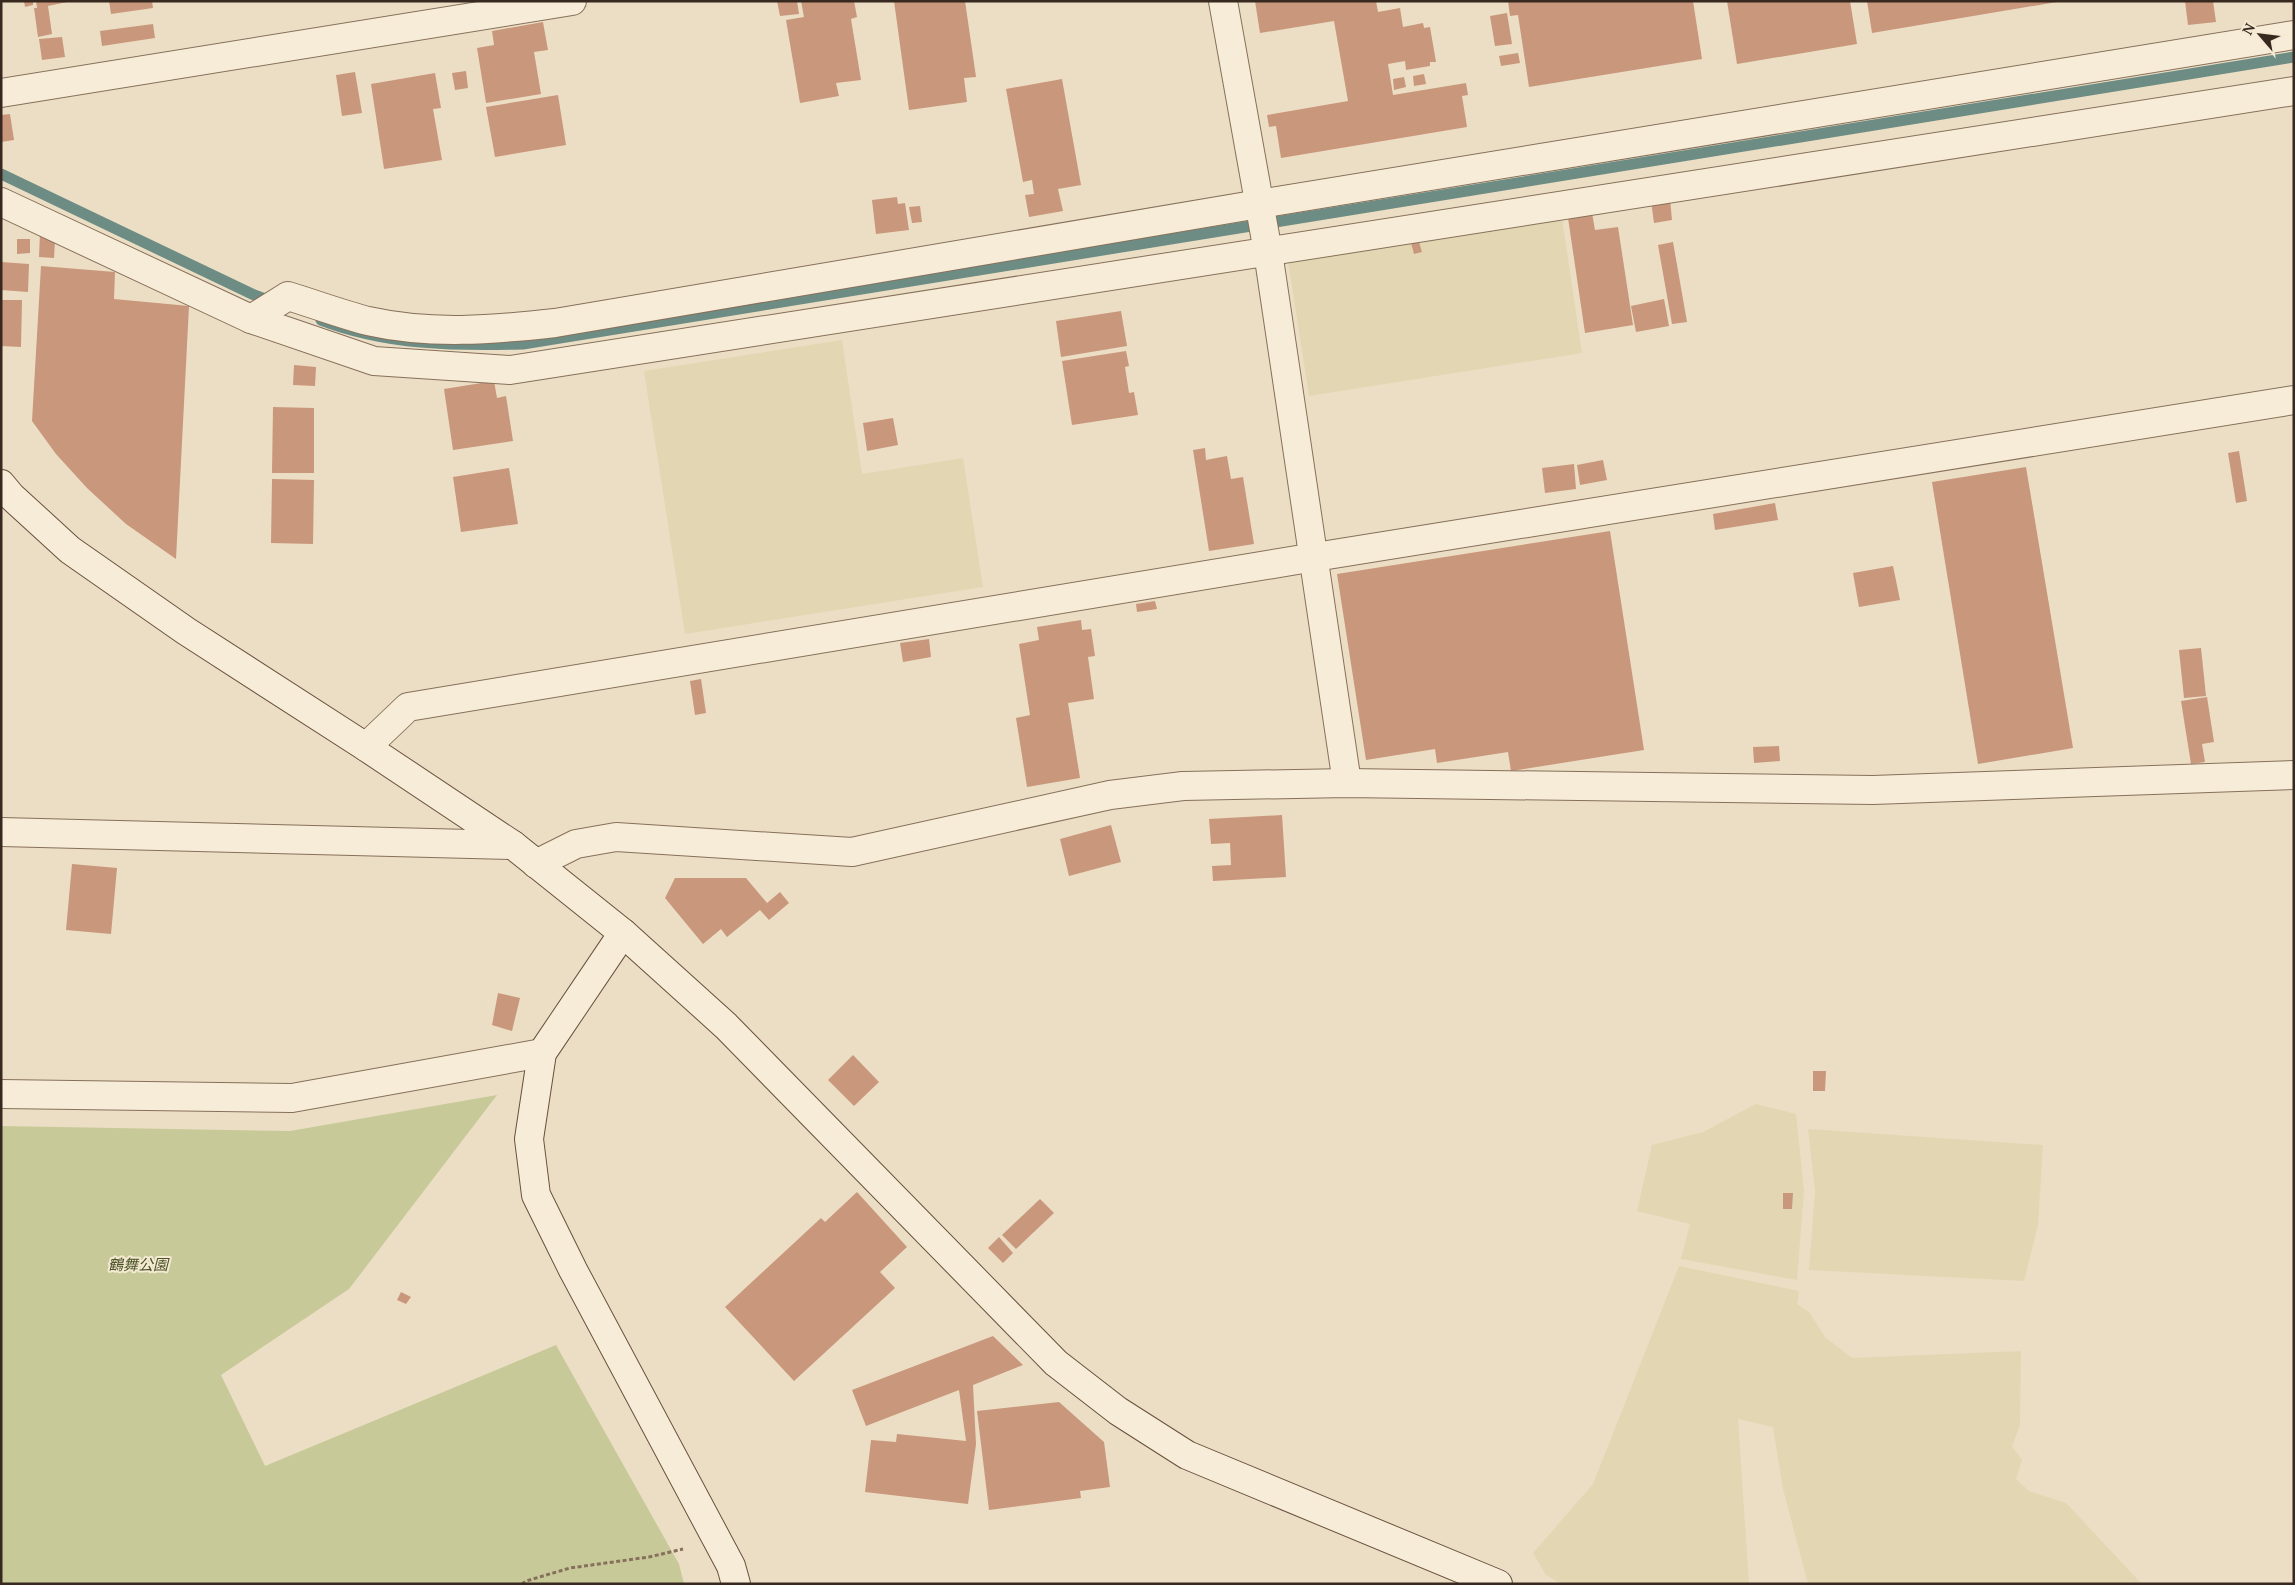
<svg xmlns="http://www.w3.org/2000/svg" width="2295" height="1585" viewBox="0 0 2295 1585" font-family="'PT Serif','Noto Sans JP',serif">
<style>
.farmland{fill:#e2d7b2}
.green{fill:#c7ca98}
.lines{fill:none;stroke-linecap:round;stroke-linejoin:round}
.stream{stroke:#6d8d84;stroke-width:11}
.building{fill:#c9977b}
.street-casing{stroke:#86705b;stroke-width:30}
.secondary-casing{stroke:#68513e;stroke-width:30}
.path{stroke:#86705b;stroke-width:3;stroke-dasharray:4 2.5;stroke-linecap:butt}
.street{stroke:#f7ecd7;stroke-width:28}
.secondary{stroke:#f7ecd7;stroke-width:28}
.labels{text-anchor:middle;stroke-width:4;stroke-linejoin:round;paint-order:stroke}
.park-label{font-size:15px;font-style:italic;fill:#4a5226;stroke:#f4e9d3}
</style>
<rect width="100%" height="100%" fill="#ecdec4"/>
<g class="farmland">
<path d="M1562 218 1582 353 1309 396 1288 261Z"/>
<path d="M842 340 862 474 963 458 983 587 685 634 644 371Z"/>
<path d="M1756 1104 1796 1114 1804 1191 1797 1280 1681 1259 1690 1224 1637 1211 1652 1145 1703 1132Z"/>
<path d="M1808 1129 2043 1145 2038 1226 2024 1281 1809 1270 1815 1192Z"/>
<path d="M1679 1266 1799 1291 1797 1304 1809 1312 1825 1337 1852 1358 2021 1351 2020 1425 2012 1446 2022 1460 2016 1479 2029 1491 2066 1503 2142 1584H1808L1783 1489 1773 1427 1738 1419 1749 1584H1561L1546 1575 1533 1553 1593 1484Z"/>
</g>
<path class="green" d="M497 1095 349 1289 221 1375 265 1466 556 1345 679 1564 684 1584H1V1126L290 1131Z"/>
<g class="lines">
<g class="stream">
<path d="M1 174 252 294 273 302"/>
<path d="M321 320C386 345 455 346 523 344L2294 57"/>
</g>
</g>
<g class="building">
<path d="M24 1H33V5L25 7Z"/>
<path d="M36 1H72L48 6 52 34 38 37 34 8H37Z"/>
<path d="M109 1H152L153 8 111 14Z"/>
<path d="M777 1H797L799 14 780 16Z"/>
<path d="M801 1H854L857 17 851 19 861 80 836 83 839 96 800 103 786 20 804 17Z"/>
<path d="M894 1H965L976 77 964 78 967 102 909 110Z"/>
<path d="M1255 1H1376L1378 12 1400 8 1403 27 1423 23 1424 28 1430 27 1436 62H1430V66L1406 70 1405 61 1388 64 1393 95 1466 83 1468 95 1462 96 1467 127 1281 158 1276 126 1269 127 1267 115 1348 101 1334 21 1260 33Z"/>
<path d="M1508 1H1693L1702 59 1529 87 1518 15 1510 16Z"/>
<path d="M1727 1H1850L1857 44 1737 64Z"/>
<path d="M1867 1H2057V2L1872 33Z"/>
<path d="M2185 1H2213L2216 22 2188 25Z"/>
<path d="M1507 13 1512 44 1495 46 1490 16Z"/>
<path d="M543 22 548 50 534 52 541 94 486 103 477 48 494 45 492 31Z"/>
<path d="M153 24 155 38 102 46 100 31Z"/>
<path d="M62 37 65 57 42 60 39 39Z"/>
<path d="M1518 53 1520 63 1501 66 1499 56Z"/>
<path d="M466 71 468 88 455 90 452 73Z"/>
<path d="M355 72 362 113 342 116 336 75Z"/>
<path d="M435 73 441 108 433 109 442 160 384 169 371 84Z"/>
<path d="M1424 74 1426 84 1414 86 1413 76Z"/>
<path d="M1404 77 1406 87 1394 90 1393 79Z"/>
<path d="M1062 79 1081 185 1058 189 1063 211 1029 217 1025 195 1034 194 1032 180 1023 182 1006 89Z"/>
<path d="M558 95 566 145 495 157 486 107Z"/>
<path d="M10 114 14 140 1 142V115Z"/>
<path d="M897 197 898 204 905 203 909 230 876 234 872 200Z"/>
<path d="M1670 199 1672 220 1654 223 1651 201Z"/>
<path d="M920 206 922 222 912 223 909 207Z"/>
<path d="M1591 207 1595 230 1618 227 1633 325 1585 333 1567 211Z"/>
<path d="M40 233 55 241 54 258 39 257Z"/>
<path d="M17 239H30V253L17 254Z"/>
<path d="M1419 242 1422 252 1414 254 1411 243Z"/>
<path d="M1673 242 1687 322 1672 324 1658 245Z"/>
<path d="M1 262 29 264 28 292 1 290Z"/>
<path d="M41 266 115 272 114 299 189 306 176 559 126 524 87 488 56 454 32 421Z"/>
<path d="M1664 299 1669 326 1636 332 1631 306Z"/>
<path d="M1 300H22L21 347 1 346Z"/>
<path d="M1121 311 1127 346 1061 357 1056 321Z"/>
<path d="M1126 351 1129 366 1125 367 1129 393 1134 392 1138 415 1072 425 1062 361Z"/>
<path d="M294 365 316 367 315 386 293 385Z"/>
<path d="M494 381 497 398 506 396 513 441 453 450 444 389Z"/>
<path d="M273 407 314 408V473H272Z"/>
<path d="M893 418 898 445 867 451 863 423Z"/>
<path d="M1205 448 1206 460 1227 456 1231 479 1243 477 1254 544 1209 551 1193 450Z"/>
<path d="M2239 451 2247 501 2236 503 2228 453Z"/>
<path d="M1603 460 1607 480 1580 485 1577 465Z"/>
<path d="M1574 464 1576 489 1545 493 1542 468Z"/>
<path d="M2026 467 2073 748 1978 764 1932 482Z"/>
<path d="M509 468 518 524 461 532 453 477Z"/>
<path d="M272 479 314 480 313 544 271 543Z"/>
<path d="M1775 503 1778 520 1715 530 1713 514Z"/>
<path d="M1610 531 1644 750 1511 771 1508 752 1437 763 1435 749 1366 760 1337 574Z"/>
<path d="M1893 566 1900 600 1859 607 1853 573Z"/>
<path d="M1155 601 1157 609 1137 612 1136 604Z"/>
<path d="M1081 620 1082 630 1091 629 1095 656 1088 657 1094 699 1068 703 1080 778 1027 787 1016 718 1030 715 1019 644 1039 640 1037 627Z"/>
<path d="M929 639 931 657 903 662 900 643Z"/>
<path d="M2201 648 2206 696 2184 698 2179 650Z"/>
<path d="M701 679 706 713 695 715 690 681Z"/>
<path d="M2207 697 2214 742 2202 744 2205 762 2191 764 2181 701Z"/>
<path d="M1779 746 1780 761 1754 763 1753 747Z"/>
<path d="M1282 815 1286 877 1213 881 1212 866 1231 865 1230 843 1211 844 1209 819Z"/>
<path d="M1111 825 1121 862 1069 876 1060 839Z"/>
<path d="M72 864 117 868 111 934 66 930Z"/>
<path d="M675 878H746L767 903 780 892 789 903 769 920 760 910 727 937 721 929 703 944 665 898Z"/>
<path d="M498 993 520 998 512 1031 492 1025Z"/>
<path d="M853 1055 879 1082 854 1106 828 1080Z"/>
<path d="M1813 1071H1826L1825 1091H1813Z"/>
<path d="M857 1192 907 1247 880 1272 895 1288 794 1381 725 1307 821 1218 825 1222Z"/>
<path d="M1783 1193H1793L1792 1209H1783Z"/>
<path d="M1040 1199 1054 1213 1016 1249 1002 1235Z"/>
<path d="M999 1237 1013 1253 1003 1263 988 1248Z"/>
<path d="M401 1292 411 1297 406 1304 397 1300Z"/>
<path d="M993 1336 1023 1365 973 1385 976 1444 968 1504 865 1492 871 1440 896 1442 897 1434 966 1441 959 1390 866 1426 852 1390Z"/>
<path d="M1059 1402 1104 1442 1110 1487 1080 1491 1081 1498 989 1510 977 1411Z"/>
</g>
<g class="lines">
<defs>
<g id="street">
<path d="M1223 1 1268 252 1347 783"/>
<path d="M1 93 572 1"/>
<path d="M1 202 251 319 374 361 510 370 2294 91"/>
<path d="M251 319 288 296C314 304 341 314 368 321 430 335 493 330 555 323L1259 204 2294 35"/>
<path d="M366 747 408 707 1315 557 2294 400"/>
<path d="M1 832 513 845"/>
<path d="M536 864 576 844 616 837 852 852 1110 795 1183 786 1347 783 1873 790 2294 775"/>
<path d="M1 1094 292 1098 542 1053"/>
</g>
<g id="secondary">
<path d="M1 484 11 496 70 550 186 631 366 747 513 845 623 933 726 1026 1056 1363 1118 1411 1187 1455 1498 1584"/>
<path d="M623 933 542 1053 529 1139 536 1195 573 1270 731 1566 736 1584"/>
</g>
</defs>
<use href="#street" class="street-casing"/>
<use href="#secondary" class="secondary-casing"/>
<path class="path" d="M522 1584 526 1581 570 1568 649 1557 683 1549"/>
<use href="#street" class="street"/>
<use href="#secondary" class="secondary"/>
</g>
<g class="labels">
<g class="park-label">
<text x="138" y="1270">鶴舞公園</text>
</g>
</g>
<rect width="2295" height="1585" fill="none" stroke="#37291f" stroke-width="5"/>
<g transform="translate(2260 35) rotate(298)" stroke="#f4e9d3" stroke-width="4" paint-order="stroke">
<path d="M0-4L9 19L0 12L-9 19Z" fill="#37291f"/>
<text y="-8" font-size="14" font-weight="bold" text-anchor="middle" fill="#37291f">N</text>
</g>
</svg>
